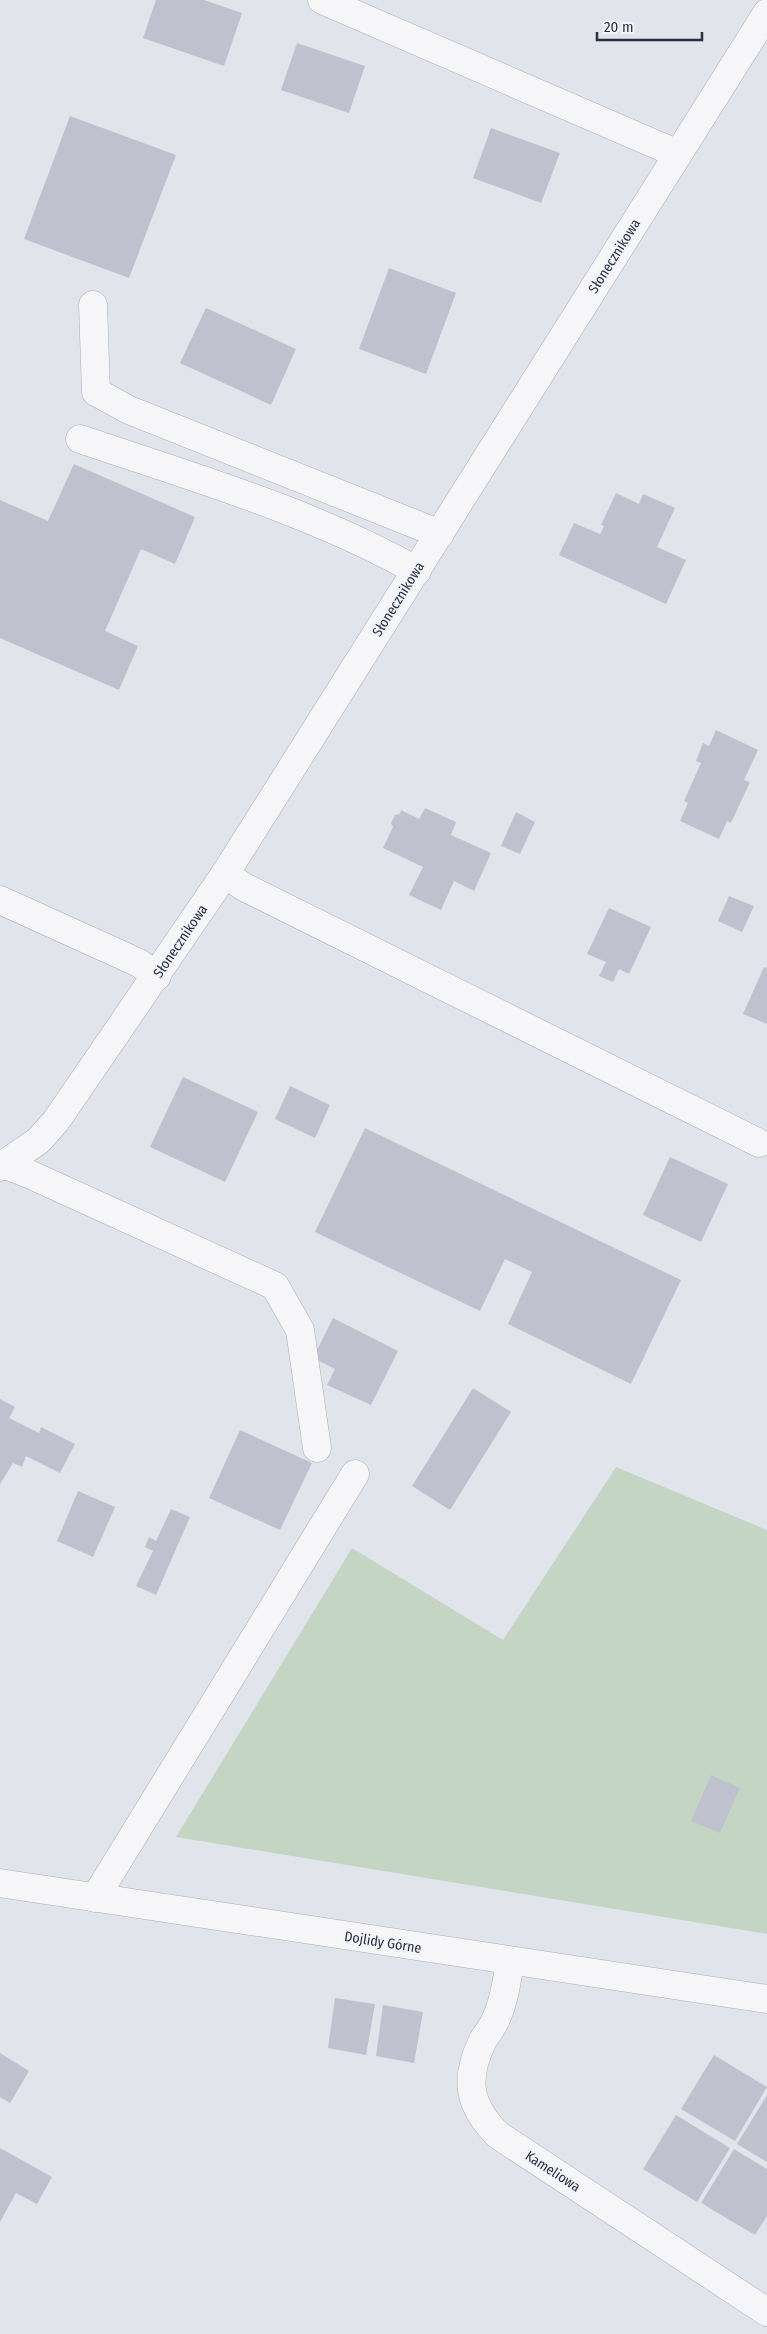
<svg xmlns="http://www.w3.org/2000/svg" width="767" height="2334" viewBox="0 0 767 2334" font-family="'Fira Sans Condensed',sans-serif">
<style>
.green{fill:#c4d6c3}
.building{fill:#bfc2ce}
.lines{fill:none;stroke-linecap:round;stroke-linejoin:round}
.minor-casing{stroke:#aaadb9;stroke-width:29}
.minor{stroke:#f6f6f9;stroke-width:28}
.labels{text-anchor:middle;stroke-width:4.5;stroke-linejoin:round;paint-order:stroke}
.street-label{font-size:14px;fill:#292e44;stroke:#f2f4f8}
</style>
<rect width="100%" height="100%" fill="#e2e4eb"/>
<path class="green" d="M616 1467 767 1530V1934L176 1837 352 1548 503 1640Z"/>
<g class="building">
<path d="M156 0H204L242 13 224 66 143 38Z"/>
<path d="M297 43 365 66 349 113 281 90Z"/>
<path d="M70 116 176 155 129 278 24 239Z"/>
<path d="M491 128 560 153 541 203 473 178Z"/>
<path d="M389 268 456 293 426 374 359 349Z"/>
<path d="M206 308 296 349 271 405 180 363Z"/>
<path d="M74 464 195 517 175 564 141 549 105 631 138 646 119 690 0 638V500L48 521Z"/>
<path d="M616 493 639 504 643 494 675 508 657 547 686 560 666 604 559 555 574 523 600 534 604 526 601 525Z"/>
<path d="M716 730 758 750 744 780 750 782 731 823 727 821 719 839 680 821 688 803 684 801 701 763 696 761 703 743 709 746Z"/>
<path d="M425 808 456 822 451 835 491 853 474 891 454 881 441 910 409 895 423 867 383 848 393 827 391 823 395 815 400 814 401 810 419 819Z"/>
<path d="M516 812 535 822 520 854 501 846Z"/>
<path d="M729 896 754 906 742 932 718 921Z"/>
<path d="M609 908 651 927 629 974 619 969 613 982 599 976 606 962 587 954Z"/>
<path d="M764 967 767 968V1024L743 1014Z"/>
<path d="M183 1077 258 1112 225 1182 150 1147Z"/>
<path d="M290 1086 330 1105 315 1138 275 1119Z"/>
<path d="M365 1128 681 1280 631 1384 508 1324 532 1272 505 1259 480 1311 315 1232Z"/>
<path d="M670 1157 728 1184 701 1242 643 1215Z"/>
<path d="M333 1318 398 1351 371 1405 327 1385 335 1369 313 1358Z"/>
<path d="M473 1388 511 1412 450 1510 412 1486Z"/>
<path d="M0 1399 15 1407 9 1418 39 1433 41 1427 75 1444 60 1473 26 1456 22 1467 13 1463 0 1484Z"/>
<path d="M240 1430 312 1463 280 1530 209 1498Z"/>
<path d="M78 1491 115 1507 93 1557 57 1541Z"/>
<path d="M171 1509 190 1517 156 1595 136 1586 153 1551 145 1547 149 1537 156 1541Z"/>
<path d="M711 1775 740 1788 720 1833 691 1821Z"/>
<path d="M335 1998 375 2004 366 2055 328 2048Z"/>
<path d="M383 2005 423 2012 414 2063 376 2056Z"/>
<path d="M0 2053 29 2071 10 2103 0 2097Z"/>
<path d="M714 2055 767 2087 735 2141 681 2109Z"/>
<path d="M767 2095V2162L737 2144Z"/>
<path d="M676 2115 730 2148 697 2202 643 2169Z"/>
<path d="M0 2148 52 2177 37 2204 16 2193 0 2222Z"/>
<path d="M734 2149 767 2169V2216L755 2235 701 2203Z"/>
</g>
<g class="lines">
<defs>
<g id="minor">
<path d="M322 0 678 154"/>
<path d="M93 305 96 392 129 410 440 534"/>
<path d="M80 439C192 477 313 512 417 571"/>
<path d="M225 874 244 887 759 1143"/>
<path d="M0 900 139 963 157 976"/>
<path d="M3 1164 29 1174 275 1286 300 1330 317 1448"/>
<path d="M0 1167 38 1141 56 1121 225 874 767 13"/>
<path d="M0 1883 767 1999"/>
<path d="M95 1898 355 1474"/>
<path d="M510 1961C507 1981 504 2002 495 2021 492 2028 487 2034 483 2040 464 2079 468 2105 498 2135L767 2312"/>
</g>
</defs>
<use href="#minor" class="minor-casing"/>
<use href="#minor" class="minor"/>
</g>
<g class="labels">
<g class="street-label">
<text transform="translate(614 256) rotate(-58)" y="5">Słonecznikowa</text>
<text transform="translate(398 599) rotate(-58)" y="5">Słonecznikowa</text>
<text transform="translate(180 941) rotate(-56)" y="5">Słonecznikowa</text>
<text transform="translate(383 1942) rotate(9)" y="5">Dojlidy Górne</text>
<text transform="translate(553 2171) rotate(33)" y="5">Kameliowa</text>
</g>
</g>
<path d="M597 32v8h105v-8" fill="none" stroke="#292e44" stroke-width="2.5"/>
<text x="604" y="32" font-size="15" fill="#292e44" stroke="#f2f4f8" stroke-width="4" paint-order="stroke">20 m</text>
</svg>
